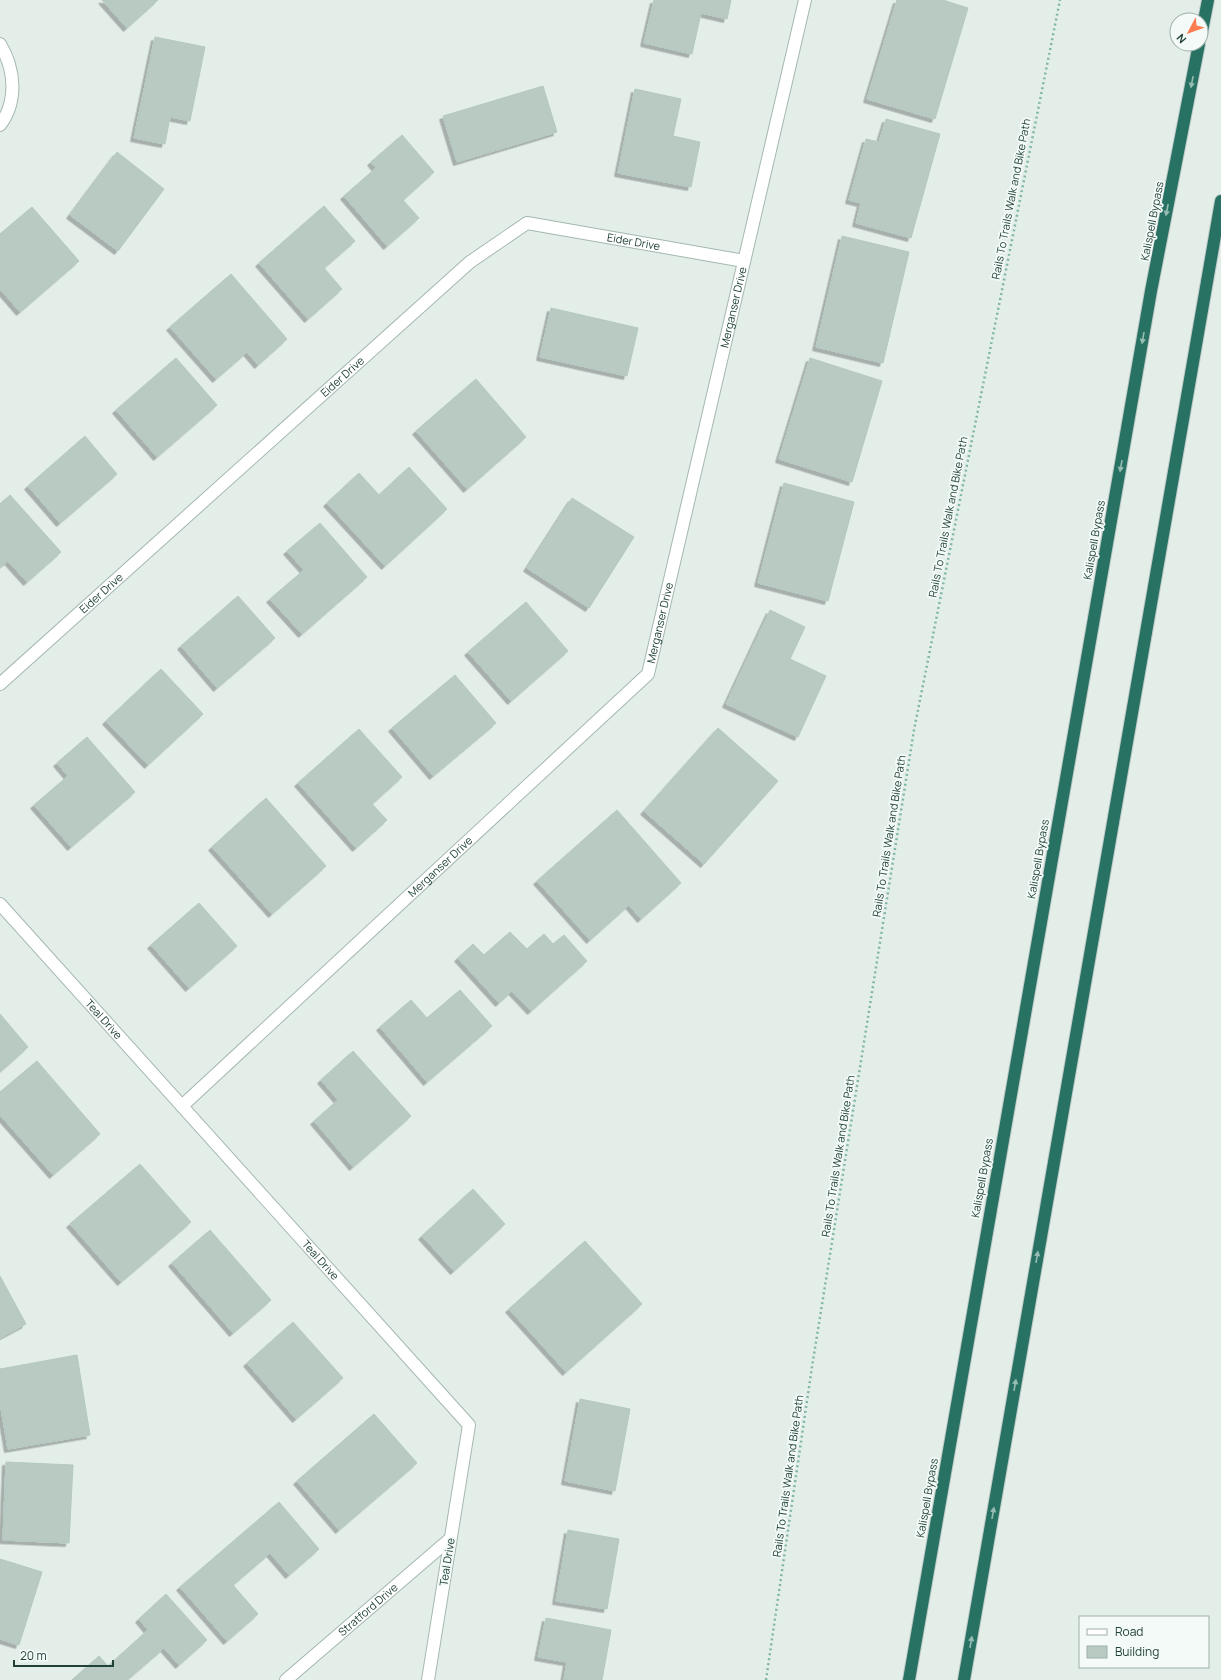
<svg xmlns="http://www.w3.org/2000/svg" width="1221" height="1680" viewBox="0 0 1221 1680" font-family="Manrope,sans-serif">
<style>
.building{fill:#b8cac2;stroke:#b4c9c1;filter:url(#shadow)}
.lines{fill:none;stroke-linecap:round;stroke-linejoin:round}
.street-casing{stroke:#a5b7b1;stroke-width:14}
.highway-casing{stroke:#c1cac8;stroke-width:14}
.path{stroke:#80b6a5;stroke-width:2.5;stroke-dasharray:2 3;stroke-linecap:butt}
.street{stroke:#fff;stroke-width:12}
.highway{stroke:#287263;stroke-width:12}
.oneway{fill:#98bdb4}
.labels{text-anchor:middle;stroke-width:3.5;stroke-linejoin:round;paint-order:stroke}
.street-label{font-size:11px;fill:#204239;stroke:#f4faf7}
</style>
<defs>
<filter id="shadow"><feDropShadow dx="-3.5" dy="3.5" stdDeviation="0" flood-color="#0004"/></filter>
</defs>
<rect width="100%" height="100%" fill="#e3eee9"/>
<g class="building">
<path d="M102 0H158L127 28Z"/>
<path d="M654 0H731L727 19 701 13 692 54 644 43Z"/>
<path d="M897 0H943L968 8 935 119 867 99Z"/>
<path d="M155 37 205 47 190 121 170 117 165 144 134 138Z"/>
<path d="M543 86 557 132 457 162 443 116Z"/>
<path d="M635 89 681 99 673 136 700 142 691 187 618 173Z"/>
<path d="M886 119 940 134 911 238 856 223 861 203 849 200 866 139 879 142Z"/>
<path d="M402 135 434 172 403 200 419 218 387 246 344 196 376 168 371 162Z"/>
<path d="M117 152 164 189 118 251 70 215Z"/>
<path d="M324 206 355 241 324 268 342 289 308 319 259 263Z"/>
<path d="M32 207 79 261 20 312 0 289V234Z"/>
<path d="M842 236 909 252 883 363 816 347Z"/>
<path d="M231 274 287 339 258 365 247 352 216 379 170 327Z"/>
<path d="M551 308 638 328 627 376 540 357Z"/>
<path d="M176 358 217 405 157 457 116 410Z"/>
<path d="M810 358 882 381 852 482 779 459Z"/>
<path d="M476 379 526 437 467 489 416 431Z"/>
<path d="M85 436 117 474 60 523 28 486Z"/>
<path d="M409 467 447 509 385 566 327 503 359 473 379 495Z"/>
<path d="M784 483 854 502 828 601 758 583Z"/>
<path d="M10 495 61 552 27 582 8 561 0 567V504Z"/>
<path d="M572 498 634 537 589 608 527 568Z"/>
<path d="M320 523 367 577 302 634 270 599 304 570 287 551Z"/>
<path d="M238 596 275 638 217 688 181 646Z"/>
<path d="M526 602 568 651 511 701 468 652Z"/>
<path d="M770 610 805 627 790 659 826 676 798 737 726 704Z"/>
<path d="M161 669 203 714 148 765 106 721Z"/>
<path d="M455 675 496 723 433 776 392 728Z"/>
<path d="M718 728 778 781 704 864 644 811Z"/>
<path d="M359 729 402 777 372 804 387 820 356 848 298 783Z"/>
<path d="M87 737 135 792 71 847 34 805 68 776 57 763Z"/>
<path d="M266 798 326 866 272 914 212 847Z"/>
<path d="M617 810 681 883 641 919 629 905 590 940 537 881Z"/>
<path d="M199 903 237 946 189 988 151 945Z"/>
<path d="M510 932 527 949 544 934 553 944 564 935 587 961 531 1011 512 991 499 1003 458 958 473 944 484 955Z"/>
<path d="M460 990 492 1026 427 1082 380 1027 411 1000 427 1018Z"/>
<path d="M0 1014 28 1047 0 1072Z"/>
<path d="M353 1051 411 1116 353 1167 314 1121 338 1100 321 1080Z"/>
<path d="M37 1061 100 1134 53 1175 0 1115V1092Z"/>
<path d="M140 1164 191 1222 121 1282 70 1224Z"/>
<path d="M473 1189 505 1224 454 1271 422 1236Z"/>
<path d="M210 1230 271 1300 233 1333 172 1263Z"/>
<path d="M585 1241 642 1304 566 1372 509 1309Z"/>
<path d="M0 1276 26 1324 0 1338Z"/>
<path d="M293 1322 343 1378 296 1419 247 1363Z"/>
<path d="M77 1355 90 1435 8 1449 0 1402V1369Z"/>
<path d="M580 1399 630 1409 615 1491 565 1481Z"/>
<path d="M374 1414 417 1463 339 1530 297 1481Z"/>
<path d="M6 1462 73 1465 69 1543 3 1540Z"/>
<path d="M279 1502 319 1549 289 1575 270 1553 233 1585 258 1614 227 1641 180 1587Z"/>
<path d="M568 1530 619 1539 607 1609 556 1601Z"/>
<path d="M0 1559 42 1572 19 1645 0 1639Z"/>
<path d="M166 1594 207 1640 179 1665 164 1648 127 1680H72L99 1656 108 1666 148 1630 139 1619Z"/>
<path d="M546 1618 611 1630 602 1680H564L567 1662 538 1657Z"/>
</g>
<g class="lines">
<defs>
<g id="street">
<path d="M0 44C15 69 18 101 0 125"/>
<path id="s1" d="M0 684 470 262 527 223 744 261"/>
<path id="s2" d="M0 904 469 1425 428 1680"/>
<path id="s3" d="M182 1106 648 674 805 0"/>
<path id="s4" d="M286 1680 450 1539"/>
</g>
<g id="highway">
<path d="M1201 36 1208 0"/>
<path d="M909 1680 1151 291 1199 44"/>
<path d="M964 1680 1221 201"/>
</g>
</defs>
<use href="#street" class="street-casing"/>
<use href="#highway" class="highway-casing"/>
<path class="path" d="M766 1680 812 1367 914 730 1060 0"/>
<use href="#street" class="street"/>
<use href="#highway" class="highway"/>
</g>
<defs><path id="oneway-solid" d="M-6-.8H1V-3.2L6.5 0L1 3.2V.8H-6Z"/></defs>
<g class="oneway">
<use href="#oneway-solid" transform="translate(1192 82) rotate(101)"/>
<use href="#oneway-solid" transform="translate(1167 210) rotate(101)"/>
<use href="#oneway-solid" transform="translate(1143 338) rotate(100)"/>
<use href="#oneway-solid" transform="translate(1121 466) rotate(100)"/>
<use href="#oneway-solid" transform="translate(1037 1257) rotate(-80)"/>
<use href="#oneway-solid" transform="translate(1015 1385) rotate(-80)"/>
<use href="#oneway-solid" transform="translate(993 1513) rotate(-80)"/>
<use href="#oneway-solid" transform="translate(971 1642) rotate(-80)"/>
</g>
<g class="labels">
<g class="street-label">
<text transform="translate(1011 199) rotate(-79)" y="4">Rails To Trails Walk and Bike Path</text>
<text transform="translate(1152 221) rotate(-79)" y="4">Kalispell Bypass</text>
<text dy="4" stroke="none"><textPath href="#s1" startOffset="809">Eider Drive</textPath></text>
<text dy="4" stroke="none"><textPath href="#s3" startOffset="1012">Merganser Drive</textPath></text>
<text dy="4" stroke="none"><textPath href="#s1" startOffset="460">Eider Drive</textPath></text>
<text transform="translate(948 517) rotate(-79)" y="4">Rails To Trails Walk and Bike Path</text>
<text transform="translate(1094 540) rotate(-80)" y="4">Kalispell Bypass</text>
<text dy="4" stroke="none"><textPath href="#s1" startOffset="136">Eider Drive</textPath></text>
<text dy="4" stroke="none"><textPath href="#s3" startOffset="688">Merganser Drive</textPath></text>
<text transform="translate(889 836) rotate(-81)" y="4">Rails To Trails Walk and Bike Path</text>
<text transform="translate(1038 859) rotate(-80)" y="4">Kalispell Bypass</text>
<text dy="4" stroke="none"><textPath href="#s3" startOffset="352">Merganser Drive</textPath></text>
<text dy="4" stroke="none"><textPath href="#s2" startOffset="155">Teal Drive</textPath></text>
<text transform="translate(838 1156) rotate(-81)" y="4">Rails To Trails Walk and Bike Path</text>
<text transform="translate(982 1178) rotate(-80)" y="4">Kalispell Bypass</text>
<text dy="4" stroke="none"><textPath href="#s2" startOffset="479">Teal Drive</textPath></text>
<text transform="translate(788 1476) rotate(-82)" y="4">Rails To Trails Walk and Bike Path</text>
<text transform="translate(927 1498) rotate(-80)" y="4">Kalispell Bypass</text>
<text transform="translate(447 1562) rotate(-81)" y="4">Teal Drive</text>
<text dy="4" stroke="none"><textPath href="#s4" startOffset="108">Stratford Drive</textPath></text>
</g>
</g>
<rect x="1079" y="1616" width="130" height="52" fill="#f4faf7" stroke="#9fb0ab"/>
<rect x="1087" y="1629" width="20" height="6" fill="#ffffff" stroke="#9fb0ab"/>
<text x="1115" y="1636" font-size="12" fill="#204239">Road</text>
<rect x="1087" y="1646" width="20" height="12" fill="#b8cac2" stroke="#9fb0ab"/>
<text x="1115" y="1656" font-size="12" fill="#204239">Building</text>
<g transform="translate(1189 32) rotate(229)"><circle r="19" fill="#f4faf7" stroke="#9fb0ab"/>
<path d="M0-3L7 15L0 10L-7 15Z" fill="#ff7c50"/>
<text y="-6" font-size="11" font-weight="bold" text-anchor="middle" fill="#204239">N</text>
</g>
<path d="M14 1660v6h99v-6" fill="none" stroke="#204239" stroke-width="2"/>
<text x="20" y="1660" font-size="12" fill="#204239" stroke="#f4faf7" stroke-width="3" paint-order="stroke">20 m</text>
</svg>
